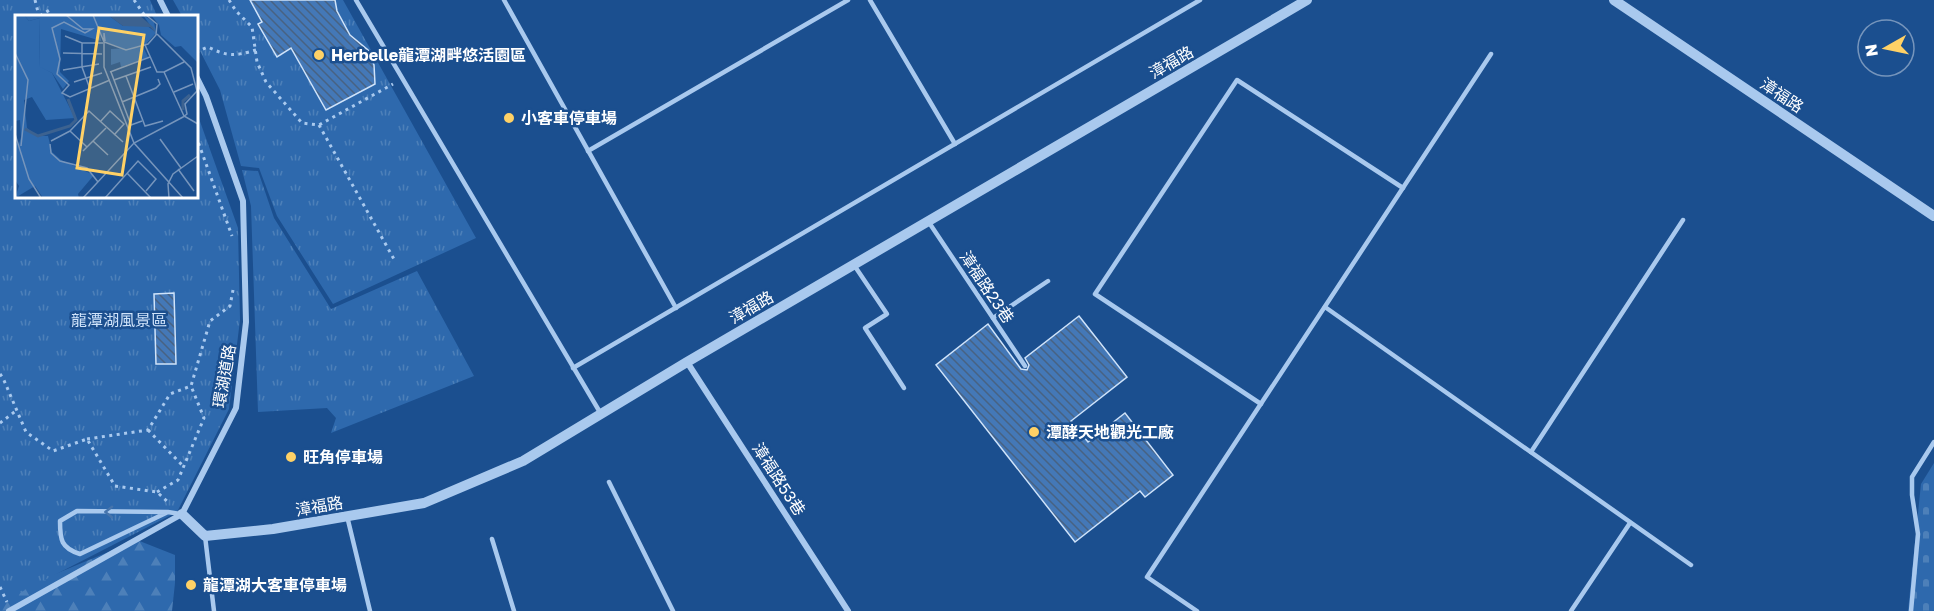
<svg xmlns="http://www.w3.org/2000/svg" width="1934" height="611" viewBox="0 0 1934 611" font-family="'Golos Text','Noto Sans TC',sans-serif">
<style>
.forest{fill:url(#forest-firs)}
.cemetery{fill:url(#cemetery-stones)}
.park{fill:url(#park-tufts)}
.building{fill:url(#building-back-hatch);stroke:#cfe3fa;stroke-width:1.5}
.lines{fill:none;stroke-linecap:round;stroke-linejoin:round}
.path{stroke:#a9c9ee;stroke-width:3;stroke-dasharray:3 4.5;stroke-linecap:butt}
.service{stroke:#a9c9ee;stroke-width:4.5}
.minor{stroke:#a9c9ee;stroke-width:6}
.tertiary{stroke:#a9c9ee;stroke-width:10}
.oneway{stroke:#4674ac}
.poi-dot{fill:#ffd166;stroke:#1b4f8f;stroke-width:2}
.labels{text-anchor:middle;stroke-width:5;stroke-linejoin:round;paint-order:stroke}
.poi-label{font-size:16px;font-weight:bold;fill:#fff;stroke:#1b4f8f;text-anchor:start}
.street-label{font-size:16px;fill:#fff;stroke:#1b4f8f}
.park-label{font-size:16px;fill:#cfe3fa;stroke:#1b4f8f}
.inset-river{fill:none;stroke:#3c6290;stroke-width:3}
.inset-road{fill:none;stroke:#7695bc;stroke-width:1.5}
.view{fill:#ffd166;fill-opacity:0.15;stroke:#ffd166;stroke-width:3}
.inset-edge{fill:none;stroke:#fff;stroke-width:3}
</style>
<defs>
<pattern id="forest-firs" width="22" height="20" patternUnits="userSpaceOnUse" patternTransform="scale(1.5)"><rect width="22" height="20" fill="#2e69ad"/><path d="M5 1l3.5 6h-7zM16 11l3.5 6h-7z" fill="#4d80b9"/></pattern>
<pattern id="cemetery-stones" width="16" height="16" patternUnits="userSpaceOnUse" patternTransform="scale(1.5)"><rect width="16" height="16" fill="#2e69ad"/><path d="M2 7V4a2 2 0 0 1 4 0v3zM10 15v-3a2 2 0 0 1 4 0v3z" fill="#4d80b9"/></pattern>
<pattern id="park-tufts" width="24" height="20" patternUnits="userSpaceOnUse" patternTransform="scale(1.5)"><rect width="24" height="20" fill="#2e69ad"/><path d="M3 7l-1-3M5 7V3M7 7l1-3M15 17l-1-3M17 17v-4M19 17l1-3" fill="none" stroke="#4d80b9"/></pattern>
<pattern id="building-back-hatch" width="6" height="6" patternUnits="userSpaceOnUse" patternTransform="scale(1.5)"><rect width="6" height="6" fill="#4478b7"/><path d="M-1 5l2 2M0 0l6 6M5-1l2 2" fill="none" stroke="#486282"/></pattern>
</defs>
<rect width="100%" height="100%" fill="#1b4f8f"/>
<path class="forest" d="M137 540 175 555V583L172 611H0V597Z"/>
<path class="cemetery" d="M1934 463V611H1908L1921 484Z"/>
<g class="park">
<path d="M0 0H150L157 16H16V196H196L197 113 238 228 240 320 229 409 177 512 0 603Z"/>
<path d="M173 0H343L476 238 333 304 277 216 259 168 241 166 220 90 197 45 196 16H182Z"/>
<path d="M242 170 258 171 274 218 331 309 417 271 474 376 331 433 336 418 327 408 258 412 251 206Z"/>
</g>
<g class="building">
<path d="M250 0H335L337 11 350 35 368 50 374 65 375 84 326 110 291 48 277 57 258 24 262 22Z"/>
<path d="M174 293 176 364H156L154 294Z"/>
<path d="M1079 316 1127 377 1071 421 1088 442 1125 413 1173 475 1145 497 1140 491 1075 542 936 365 988 324 1021 369 1027 370 1029 365 1025 358Z"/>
</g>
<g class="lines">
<g class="path">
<path d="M35 0 39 16"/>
<path d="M134 0 145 16"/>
<path d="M229 0 236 11 252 27 257 62 266 82 302 123 319 125 393 84"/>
<path d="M40 16 51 9"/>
<path d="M196 52 208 47C228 57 235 56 256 50"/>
<path d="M319 125 395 261"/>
<path d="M196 136 232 236"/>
<path d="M0 374 3 378 26 432 53 451 87 439 115 486 157 492 168 502"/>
<path d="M0 423 17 410"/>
<path d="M148 430 183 466"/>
<path d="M87 439 148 430 170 394 191 386 210 321 230 306 233 290"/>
<path d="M157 492 178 480 204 418 191 386"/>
<path d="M0 587 7 602"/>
</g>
<g class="service">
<path d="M356 0 601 414"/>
<path d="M504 0 676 308"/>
<path d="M870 0 955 144"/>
<path d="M588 151 848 0"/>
<path d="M928 221 1025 366"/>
<path d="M854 265 887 314 865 328 904 388"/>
<path d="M1325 307 1691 565"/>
<path d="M993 318 1048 281"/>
<path d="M573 368 1200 0"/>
<path d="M1261 404 1095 294 1237 80 1403 188"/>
<path d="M1531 452 1683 220"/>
<path d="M609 482 673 611"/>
<path d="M168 512 80 554C61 548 60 540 60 521L77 511 168 512 180 514"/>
<path d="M347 516 370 611"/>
<path d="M205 536 214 611"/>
<path d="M492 539 514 611"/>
<path d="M1197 611 1147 577 1491 54"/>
<path d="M1571 611 1630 523"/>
<path d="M1911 611 1918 534 1912 495V477L1934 442"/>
</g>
<g class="minor">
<path d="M160 0 168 16"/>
<path d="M687 362 848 611"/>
<path d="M9 611 182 514 236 408 246 322 243 201 206 96 196 76"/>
</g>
<g class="tertiary">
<path d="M1614 0 1934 216"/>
<path d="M182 514 205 536 273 529 424 503 523 461 687 362 1307 0"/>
</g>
</g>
<defs><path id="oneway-chevron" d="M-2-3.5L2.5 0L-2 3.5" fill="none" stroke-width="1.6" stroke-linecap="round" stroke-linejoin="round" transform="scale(1.5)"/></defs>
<use class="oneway" href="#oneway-chevron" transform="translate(109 512) rotate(-179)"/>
<g class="poi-dot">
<circle cx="319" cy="55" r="6"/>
<circle cx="509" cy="118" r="6"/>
<circle cx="1034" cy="432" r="6"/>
<circle cx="291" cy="457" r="6"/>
<circle cx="191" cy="585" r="6"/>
</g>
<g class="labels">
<g class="poi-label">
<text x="331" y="61">Herbelle龍潭湖畔悠活園區</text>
<text x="521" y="124">小客車停車場</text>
<text x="1046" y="438">潭酵天地觀光工廠</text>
<text x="303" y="463">旺角停車場</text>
<text x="203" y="591">龍潭湖大客車停車場</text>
</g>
<g class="street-label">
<text transform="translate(1171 62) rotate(-30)" y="6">漳福路</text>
<text transform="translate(1782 95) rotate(34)" y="6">漳福路</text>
<text transform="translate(987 287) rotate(56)" y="6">漳福路23巷</text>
<text transform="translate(751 307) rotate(-30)" y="6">漳福路</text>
<text transform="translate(224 376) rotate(-80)" y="6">環湖道路</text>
<text transform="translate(779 479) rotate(57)" y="6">漳福路53巷</text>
<text transform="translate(319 506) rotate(-10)" y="6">漳福路</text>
</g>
<g class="park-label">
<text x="119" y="326">龍潭湖風景區</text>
</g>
</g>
<g transform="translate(15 15)">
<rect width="183" height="183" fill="#1b4f8f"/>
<path d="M9 0H79L84 8 86 26 46 14 45 57 54 66 48 74 37 58 24 52 25 3 14 6ZM136 0H183V48L166 31 160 32 146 20 144 10Z" fill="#2e69ad"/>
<path d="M0 0H9L14 6 25 3 24 51 37 58 60 103 31 105 17 82 9 85 12 113 22 121H33L37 137 46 145 79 160 63 179 64 183H28L20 171 0 183 4 171 0 165V128L4 129 6 122 5 105 0 106Z" fill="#2e69ad"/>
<path d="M78 0H93L108 11 131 10 139 16 128 0 139 7 141 18 130 30 110 34 90 27ZM128 32 133 42 106 52 105 47 96 50V34Z" fill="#2e69ad"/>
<path d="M93 0H124L138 12 141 18 135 12 108 11Z" fill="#3c6290"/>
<path class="inset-river" d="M168 95V86L175 80M10 114 23 121 55 111 61 105 53 84"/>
<path class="inset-road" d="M51 0 68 14H77L70 18 49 7 37 13 45 44 42 59 54 70 47 78 55 82 95 65M78 0 89 27 111 35 133 29 141 20 142 9 131 0M50 21 67 28H88M90 26 89 18V52L119 128 168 183M67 28V52L75 74M130 30 142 57H149L169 101 183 109M0 38 13 65 6 131M48 38 87 39M48 55 84 49M95 57 135 42M96 57 116 110 127 106M149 57 169 47M111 61 130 111 148 106M99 65 136 52M59 67 87 58M159 77 178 69M107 87 141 73 145 69 143 64M85 107 95 96 109 109 99 120M0 119 14 164 26 183M145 124 166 153M36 126 55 116M78 126 93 140M35 129 36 138 45 146 72 153 83 167M72 132 55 116 74 96 108 127M68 136 91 113M163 154 179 176M112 158 136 183M68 183 119 128 168 102 172 99 170 89 182 76 176 53 142 19M90 183 123 146 141 164 131 176M154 183 153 169 158 159 183 141"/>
<path class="view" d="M84 13 129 20 107 160 62 153Z"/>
<rect width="183" height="183" class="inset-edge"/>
</g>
<g transform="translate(1886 48) rotate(261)"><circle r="28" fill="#1b4f8f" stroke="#7695bc" stroke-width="1.5"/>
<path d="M0-4.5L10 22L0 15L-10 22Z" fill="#ffd166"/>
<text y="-9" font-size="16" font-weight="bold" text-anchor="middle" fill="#ffffff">N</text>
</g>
</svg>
